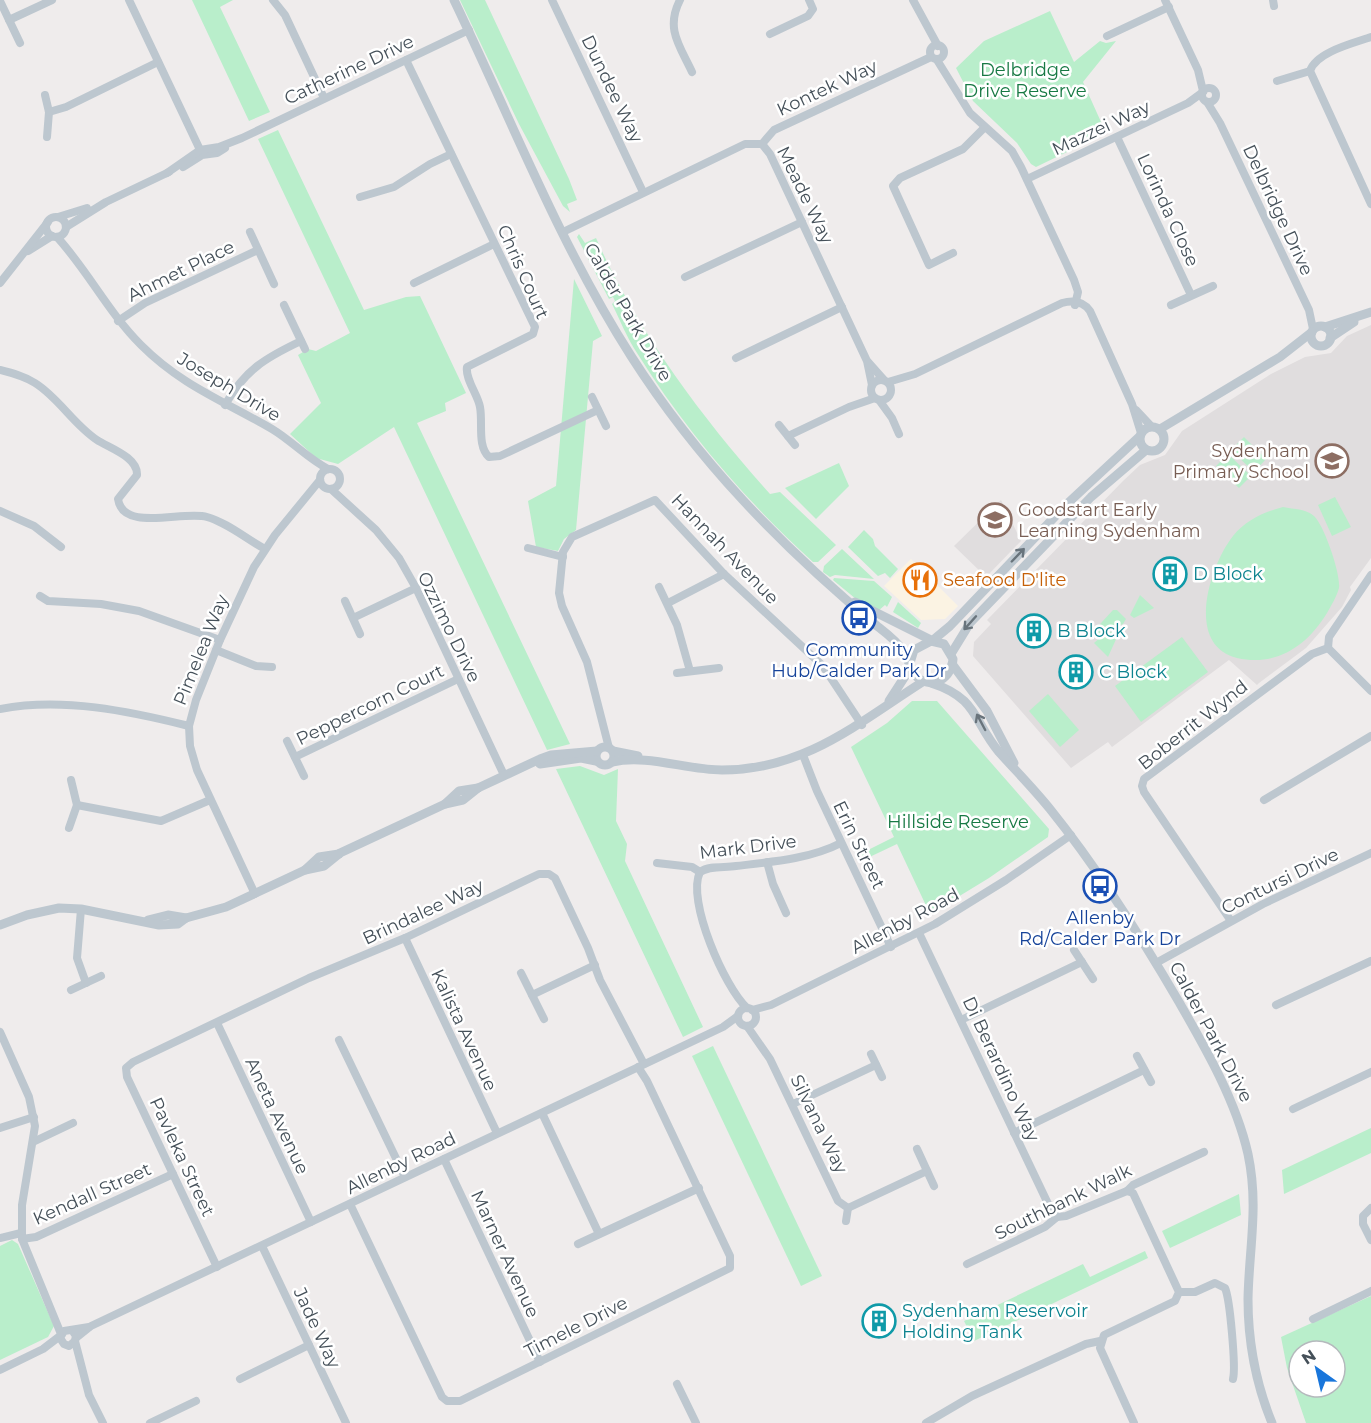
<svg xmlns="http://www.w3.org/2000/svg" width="1371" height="1423" viewBox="0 0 1371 1423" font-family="Montserrat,sans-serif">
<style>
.commercial{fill:#fbf3e3}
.education{fill:#e0ddde}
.green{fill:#b9eecb;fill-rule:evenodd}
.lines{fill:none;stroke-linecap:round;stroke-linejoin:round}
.minor{stroke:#bdc7cf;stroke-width:8}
.tertiary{stroke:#bdc7cf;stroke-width:9}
.oneway{stroke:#69747c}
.labels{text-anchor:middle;stroke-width:5;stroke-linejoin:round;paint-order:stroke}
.street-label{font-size:18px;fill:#455059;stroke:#fff}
.park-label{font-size:18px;fill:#177944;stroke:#fff}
.education-label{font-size:18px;fill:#785e54;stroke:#fff;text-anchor:end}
.culture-label{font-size:18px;fill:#0d838f;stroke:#fff;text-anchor:start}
.food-label{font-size:18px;fill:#c56008;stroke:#fff;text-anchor:start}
.transit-label{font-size:18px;fill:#164399;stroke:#fff}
</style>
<rect width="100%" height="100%" fill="#efecec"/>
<path class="commercial" d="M911 559 958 606 945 619 921 620 884 586Z"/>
<g class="education">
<path d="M1371 325V558L1350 587 1351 590 1342 607 1306 648 1259 683 1257 685 1229 660 1112 747 1108 742 1071 768 973 656 974 642 991 624 987 620 1123 481 1140 465 1165 455 1182 431 1271 374 1305 357 1331 353 1347 336Z"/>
<path d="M1001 500 1021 541 986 577 954 546Z"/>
</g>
<g class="green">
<path d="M192 0H233L220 7 270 112 249 121Z"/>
<path d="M460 0H485L569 179 577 200 567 204 570 212 563 206 519 124Z"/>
<path d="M1050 11 1074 62 1100 41 1106 43 1116 41 1083 82 1106 133 1036 167 1031 164 1017 143 973 101 956 68 984 41Z"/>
<path d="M278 130 364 310 406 297 420 296 466 393 445 403 446 411 417 423 570 744 547 750 394 427 338 464 316 458 290 434 321 403 298 355 308 349 316 351 350 333 258 139Z"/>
<path d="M579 234 585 243 596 238C637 331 702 418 770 494L780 492 836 545 818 562H813C746 501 685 430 637 353 627 338 620 320 612 304L615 301 613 297 609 299 577 237Z"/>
<path d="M574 279 602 336 593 341 576 530 564 539 558 551 536 547 528 501 556 486Z"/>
<path d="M1244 437 1266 459 1254 472 1231 450Z"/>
<path d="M1228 454 1251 476 1239 488 1216 466Z"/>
<path d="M839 463 849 486 816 519 785 488Z"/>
<path d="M1335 497 1351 527 1332 536 1318 505Z"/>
<path d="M1283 507C1293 509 1306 509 1314 516 1324 525 1341 574 1339 588 1337 596 1331 606 1327 613 1307 646 1276 667 1237 658 1184 645 1210 565 1233 536 1246 520 1264 512 1283 507Z"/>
<path d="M864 530 873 539 875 546 898 569 890 578 885 573 878 576 848 547Z"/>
<path d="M842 549 874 579 835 575 830 577 823 572 824 566Z"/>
<path d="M834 578 874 581 892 597 887 607 885 605 878 611 856 599 833 580Z"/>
<path d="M1140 595 1154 608 1134 618 1130 615Z"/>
<path d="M898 602 921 623 918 628 893 612Z"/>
<path d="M1113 610H1117L1126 619 1123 624 1092 637 1090 635Z"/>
<path d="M1115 630 1118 635 1108 657 1094 643 1101 637Z"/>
<path d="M1182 637 1208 672 1141 722 1115 686Z"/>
<path d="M1048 694 1079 730 1060 747 1029 711Z"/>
<path d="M912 701H937L1049 829 1048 837 989 878 930 914 897 844 859 862 856 856 894 837 851 747 887 723Z"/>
<path d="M580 766 604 775 618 769 616 821 627 844 625 861 703 1027 683 1037 556 769Z"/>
<path d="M713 1046 822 1276 801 1286 692 1056Z"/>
<path d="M1371 1128V1153L1284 1194 1282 1170Z"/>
<path d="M1239 1194 1241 1215 1170 1248 1162 1231Z"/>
<path d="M12 1240 18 1244 54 1326 48 1337 0 1360V1246Z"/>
<path d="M1145 1251 1148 1258 974 1341 964 1321 1083 1264 1090 1277Z"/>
<path d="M1371 1296V1423H1306L1287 1368 1281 1337ZM1299 1351H1335V1387H1299Z"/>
</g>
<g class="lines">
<g class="minor">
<path d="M129 0 202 154"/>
<path d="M273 0 285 15 324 98"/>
<path d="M552 0 643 192"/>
<path d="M680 0C665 29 680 46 692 72"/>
<path d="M913 0 938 46"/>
<path d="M1165 0 1198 70 1203 91"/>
<path d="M1273 0 1274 6"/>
<path d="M0 1 20 43"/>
<path d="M9 20 52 0"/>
<path d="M770 34 808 16 813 9 809 0"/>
<path d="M1107 36 1169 7"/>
<path d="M1371 37C1354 43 1316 52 1310 71L1371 204"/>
<circle cx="937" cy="52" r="7"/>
<path d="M406 60 535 327 533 334 467 367C465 379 478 395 480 407 483 423 477 446 489 457L500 456 598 410"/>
<path d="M937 60 970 113 1012 151 1021 167 1074 280 1078 292 1075 305"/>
<path d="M1277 81 1310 71"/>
<circle cx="1209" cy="95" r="7"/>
<path d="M45 95 49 112 47 137"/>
<path d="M1207 102 1220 123 1309 310 1313 329"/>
<path d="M49 112 66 107 158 62"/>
<path d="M1117 137 1191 295"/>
<path d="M762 144 774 130 931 57"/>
<path d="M183 167 202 155 217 153 225 148"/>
<path d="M167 173 200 150 219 147 242 138 469 30"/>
<path d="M1027 179 1188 103 1203 92"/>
<path d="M360 197 394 187 430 164 451 154"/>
<path d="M58 217 87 208"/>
<circle cx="56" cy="227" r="10"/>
<path d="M66 227 106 202 169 172"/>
<path d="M250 232 274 284"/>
<path d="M563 232 745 144H762L770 154 867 361 872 385"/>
<path d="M57 237C88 271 108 312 141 345 182 386 224 401 272 429 292 441 307 458 328 469"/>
<path d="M28 251 52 236"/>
<path d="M953 253 929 265 893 186 900 178 963 149 984 128"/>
<path d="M685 277 802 222"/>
<path d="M0 283 48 222"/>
<path d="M414 283 494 244"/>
<path d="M284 305 305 349"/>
<path d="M1171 305 1213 286"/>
<path d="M118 321 145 303 258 250"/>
<path d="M736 358 842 307"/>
<path d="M868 362 884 380"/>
<path d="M0 370C12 373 24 376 35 383 59 398 73 424 97 440 109 448 138 457 137 475L118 499C123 533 184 510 207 517 228 523 246 539 265 549"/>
<circle cx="881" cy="390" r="10"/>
<path d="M888 382 915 374 1062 303C1073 300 1083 301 1090 311L1132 404 1141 433"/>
<path d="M592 397 606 426"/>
<path d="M879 400 892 418 899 434"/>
<path d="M225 405C245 370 265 358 301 341"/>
<path d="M1136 410 1151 426"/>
<path d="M779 425 795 445"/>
<path d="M788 436 849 407 875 398"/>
<circle cx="330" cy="479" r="10"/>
<path d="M331 489 376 530 399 558 416 588 504 775"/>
<path d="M0 511 34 526 61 547"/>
<path d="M528 548 563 557"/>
<path d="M659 587 677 625 690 671"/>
<path d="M40 596 48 601 101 604 139 611 220 640"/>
<path d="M345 601 360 634"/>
<path d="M668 603 724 574"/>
<path d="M353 618 416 588"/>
<path d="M1328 648 1329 637 1371 575"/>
<path d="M1328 648 1371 691"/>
<path d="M216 650 256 666 272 667"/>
<path d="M677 673 719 668"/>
<path d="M0 709C62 697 129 711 189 726"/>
<path d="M287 741 304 776"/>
<path d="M609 748 587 662 562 606 559 593 563 552 572 537 655 500 724 574 823 666 862 725"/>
<path d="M803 755 817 791 891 947"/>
<path d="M295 757 458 679"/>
<path d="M1264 800 1371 736"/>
<path d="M77 805 161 821 210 800"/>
<path d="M69 828 77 805 71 780"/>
<path d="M767 862 773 884 786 913"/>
<path d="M657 863 692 867 700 872C710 865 725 868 736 866 771 862 810 859 841 843"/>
<path d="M700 872C686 900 725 988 747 1008"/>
<path d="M255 894 197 770 190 746 189 726 196 700 220 640 254 567 275 535 320 480"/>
<path d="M81 909 77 958 86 983"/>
<path d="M1231 921 1144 792 1142 786 1144 779 1312 654 1328 648"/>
<path d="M919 933 1051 1210 1057 1217"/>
<path d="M405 938 497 1133"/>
<path d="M1074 950 1093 979"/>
<path d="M1156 963 1263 904 1371 853"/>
<path d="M521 973 544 1019"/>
<path d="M71 990 101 976"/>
<path d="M532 995 595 965"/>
<path d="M1276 1005 1371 961"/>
<circle cx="747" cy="1017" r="9"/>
<path d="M752 1010 771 1005 935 924 1006 880 1071 835"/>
<path d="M961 1020 1082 962"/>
<path d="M217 1023 311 1222"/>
<path d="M747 1026 770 1059 838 1201 848 1208 846 1221"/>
<path d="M0 1032 29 1097 35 1126 22 1205V1239L61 1334"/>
<path d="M339 1040 405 1177"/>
<path d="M871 1054 882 1077"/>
<path d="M1137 1056 1151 1082"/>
<path d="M793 1104 876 1065"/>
<path d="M1293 1109 1371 1072"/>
<path d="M542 1113 599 1234"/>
<path d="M0 1128 34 1117"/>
<path d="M1014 1133 1144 1070"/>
<path d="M33 1142 73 1123"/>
<path d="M917 1149 934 1186"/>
<path d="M444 1159 540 1362"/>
<path d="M1127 1191 1133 1193 1179 1292 1175 1301 1104 1335 1100 1348 1134 1423"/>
<path d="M350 1204 442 1397 447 1401H460L730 1268V1256L647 1081 638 1067"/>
<path d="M848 1208 927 1171"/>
<path d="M1371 1208 1363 1216V1224L1371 1240"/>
<path d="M0 1238 21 1233"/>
<path d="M22 1239 36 1237 173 1174"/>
<path d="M578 1244 699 1188"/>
<path d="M262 1246 346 1423"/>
<path d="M967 1264 1045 1227 1057 1217 1066 1216 1127 1191 1133 1185 1204 1152"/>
<path d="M217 1267 127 1077 126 1068 133 1062 309 978 405 938 539 874H549L555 878 588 948 600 980 644 1064"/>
<path d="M1179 1292H1195L1215 1283 1225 1288C1230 1299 1236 1368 1233 1379"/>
<path d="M1313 1319 1371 1291"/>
<path d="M72 1330 76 1336 75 1341 69 1346 64 1344 60 1338 64 1331 89 1327"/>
<path d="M76 1338 91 1326 723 1027 738 1016"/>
<path d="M75 1341 89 1395 103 1423"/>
<path d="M0 1370 43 1349 60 1336"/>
<path d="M240 1379 309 1345"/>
<path d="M677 1384 696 1423"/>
<path d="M150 1423 196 1401"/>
<path d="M926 1423 972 1396 1086 1344 1100 1341"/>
</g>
<g class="tertiary">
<path d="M454 0C511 119 560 245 631 356 698 461 782 547 877 626 886 633 897 641 903 651 909 659 910 672 918 678 934 690 952 677 953 659L944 644 931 641 914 650 910 663"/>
<circle cx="1321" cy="336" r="10"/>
<path d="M1325 327 1371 312"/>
<path d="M1330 338 1354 322"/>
<circle cx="1152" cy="439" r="12"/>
<path d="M1160 429 1280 357 1312 332"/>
<path d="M855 602 931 640"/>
<path d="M932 641 950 626 1068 503 1139 437"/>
<path d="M951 654 970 623 1091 497 1146 450"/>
<path d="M952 664 987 711 1014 763"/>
<path d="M931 683C978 698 973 721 999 752 1016 771 1034 789 1050 809 1099 870 1140 935 1179 1002 1206 1049 1236 1101 1248 1154 1259 1206 1249 1248 1248 1299 1248 1341 1256 1384 1272 1423"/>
<path d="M889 701 911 667"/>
<circle cx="605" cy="756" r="9"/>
<path d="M613 751 638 756"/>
<path d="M612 762C648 754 686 770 722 770 805 770 858 723 924 681"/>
<path d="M540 764 581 758 596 761"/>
<path d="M445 804 459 791 478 788"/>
<path d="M305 870 319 857 339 854"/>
<path d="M148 920 168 915 186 918"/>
<path d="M0 925 27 915 59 908 81 909 159 925 178 924 186 918 226 907 305 870 324 866 340 853 445 804 463 800 478 788 540 759 551 755 597 751"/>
</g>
</g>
<defs><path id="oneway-shaft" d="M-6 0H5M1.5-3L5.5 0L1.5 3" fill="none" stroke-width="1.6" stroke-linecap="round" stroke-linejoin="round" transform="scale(1.5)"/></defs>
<g class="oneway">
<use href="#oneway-shaft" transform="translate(1018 555) rotate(-46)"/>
<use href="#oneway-shaft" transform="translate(970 623) rotate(132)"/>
<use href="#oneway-shaft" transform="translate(981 722) rotate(-118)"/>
</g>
<defs>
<symbol id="school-ring" viewBox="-11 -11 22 22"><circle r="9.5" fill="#fff" stroke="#8d6e63" stroke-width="1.5"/><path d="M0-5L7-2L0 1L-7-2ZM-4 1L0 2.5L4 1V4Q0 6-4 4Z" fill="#8d6e63"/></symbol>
<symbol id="building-ring" viewBox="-11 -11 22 22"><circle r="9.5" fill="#fff" stroke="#0f9aa8" stroke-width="1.5"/><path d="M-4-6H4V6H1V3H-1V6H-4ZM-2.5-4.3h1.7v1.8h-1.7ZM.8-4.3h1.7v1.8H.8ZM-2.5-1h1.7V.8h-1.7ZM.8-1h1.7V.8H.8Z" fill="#0f9aa8"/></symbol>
<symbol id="restaurant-ring" viewBox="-11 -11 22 22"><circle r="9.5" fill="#fff" stroke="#e8710a" stroke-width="1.5"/><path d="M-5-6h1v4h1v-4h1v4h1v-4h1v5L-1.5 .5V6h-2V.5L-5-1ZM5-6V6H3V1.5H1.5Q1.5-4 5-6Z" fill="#e8710a"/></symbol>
<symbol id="bus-ring" viewBox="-11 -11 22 22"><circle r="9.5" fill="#fff" stroke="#1a4fb4" stroke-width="1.5"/><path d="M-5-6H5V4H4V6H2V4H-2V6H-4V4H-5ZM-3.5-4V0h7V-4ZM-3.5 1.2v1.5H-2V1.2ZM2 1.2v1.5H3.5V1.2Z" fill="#1a4fb4"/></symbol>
</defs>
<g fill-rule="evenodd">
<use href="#school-ring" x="1313" y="442" width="38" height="38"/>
<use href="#school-ring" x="976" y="501" width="38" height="38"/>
<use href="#building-ring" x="1151" y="555" width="38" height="38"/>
<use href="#restaurant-ring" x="901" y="561" width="38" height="38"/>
<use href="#bus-ring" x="840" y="599" width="38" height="38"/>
<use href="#building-ring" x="1015" y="612" width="38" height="38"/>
<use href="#building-ring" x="1057" y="653" width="38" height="38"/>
<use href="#bus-ring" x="1081" y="867" width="38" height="38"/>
<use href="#building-ring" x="860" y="1302" width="38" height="38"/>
</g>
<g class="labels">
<g class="street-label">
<text transform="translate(349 70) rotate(-25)" y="6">Catherine Drive</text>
<text transform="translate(827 88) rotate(-25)" y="6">Kontek Way</text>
<text transform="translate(612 89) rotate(64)" y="6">Dundee Way</text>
<text transform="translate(1101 128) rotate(-25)" y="6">Mazzei Way</text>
<text transform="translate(805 195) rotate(64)" y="6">Meade Way</text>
<text transform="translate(1168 210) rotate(65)" y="6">Lorinda Close</text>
<text transform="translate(1278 210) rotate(65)" y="6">Delbridge Drive</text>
<text transform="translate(181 271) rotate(-26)" y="6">Ahmet Place</text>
<text transform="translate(523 272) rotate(66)" y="6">Chris Court</text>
<text transform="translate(628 312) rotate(60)" y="6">Calder Park Drive</text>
<text transform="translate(229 387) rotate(31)" y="6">Joseph Drive</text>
<text transform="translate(725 549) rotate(46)" y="6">Hannah Avenue</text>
<text transform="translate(449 627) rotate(64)" y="6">Ozzimo Drive</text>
<text transform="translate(201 650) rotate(-68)" y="6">Pimelea Way</text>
<text transform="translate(370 705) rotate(-26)" y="6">Peppercorn Court</text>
<text transform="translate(1193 725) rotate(-38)" y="6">Boberrit Wynd</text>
<text transform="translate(859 845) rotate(64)" y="6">Erin Street</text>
<text transform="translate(748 847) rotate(-7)" y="6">Mark Drive</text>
<text transform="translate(1280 881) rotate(-26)" y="6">Contursi Drive</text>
<text transform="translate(423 912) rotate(-25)" y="6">Brindalee Way</text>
<text transform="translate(905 921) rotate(-28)" y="6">Allenby Road</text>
<text transform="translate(464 1030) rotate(65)" y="6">Kalista Avenue</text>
<text transform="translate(1211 1032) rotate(62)" y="6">Calder Park Drive</text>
<text transform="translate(1001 1069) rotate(65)" y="6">Di Berardino Way</text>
<text transform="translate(277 1116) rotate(65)" y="6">Aneta Avenue</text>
<text transform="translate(819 1124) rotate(64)" y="6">Silvana Way</text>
<text transform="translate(182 1157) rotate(65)" y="6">Pavleka Street</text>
<text transform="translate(401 1163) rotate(-26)" y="6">Allenby Road</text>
<text transform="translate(92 1194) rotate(-24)" y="6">Kendall Street</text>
<text transform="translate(1063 1202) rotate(-26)" y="6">Southbank Walk</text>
<text transform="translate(505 1254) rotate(65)" y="6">Marner Avenue</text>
<text transform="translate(576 1327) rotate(-27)" y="6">Timele Drive</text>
<text transform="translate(317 1328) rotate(65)" y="6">Jade Way</text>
</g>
<g class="park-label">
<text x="1025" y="76">Delbridge<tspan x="1025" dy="21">Drive Reserve</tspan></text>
<text x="958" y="828">Hillside Reserve</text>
</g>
<g class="education-label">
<text x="1309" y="457">Sydenham<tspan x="1309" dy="21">Primary School</tspan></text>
<text x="1018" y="516" text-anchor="start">Goodstart Early<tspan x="1018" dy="21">Learning Sydenham</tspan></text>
</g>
<g class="culture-label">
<text x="1193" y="580">D Block</text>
<text x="1057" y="637">B Block</text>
<text x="1099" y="678">C Block</text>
<text x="902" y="1317">Sydenham Reservoir<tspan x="902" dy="21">Holding Tank</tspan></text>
</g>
<g class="food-label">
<text x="943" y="586">Seafood D'lite</text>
</g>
<g class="transit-label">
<text x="859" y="656">Community<tspan x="859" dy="21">Hub/Calder Park Dr</tspan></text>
<text x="1100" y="924">Allenby<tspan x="1100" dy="21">Rd/Calder Park Dr</tspan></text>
</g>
</g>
<g transform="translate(1317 1369) rotate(326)"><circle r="28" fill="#ffffff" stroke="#b5b9bd" stroke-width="1.5"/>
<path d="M0-4.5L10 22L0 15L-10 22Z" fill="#1976db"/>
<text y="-9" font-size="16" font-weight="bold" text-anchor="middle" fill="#455059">N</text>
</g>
</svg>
